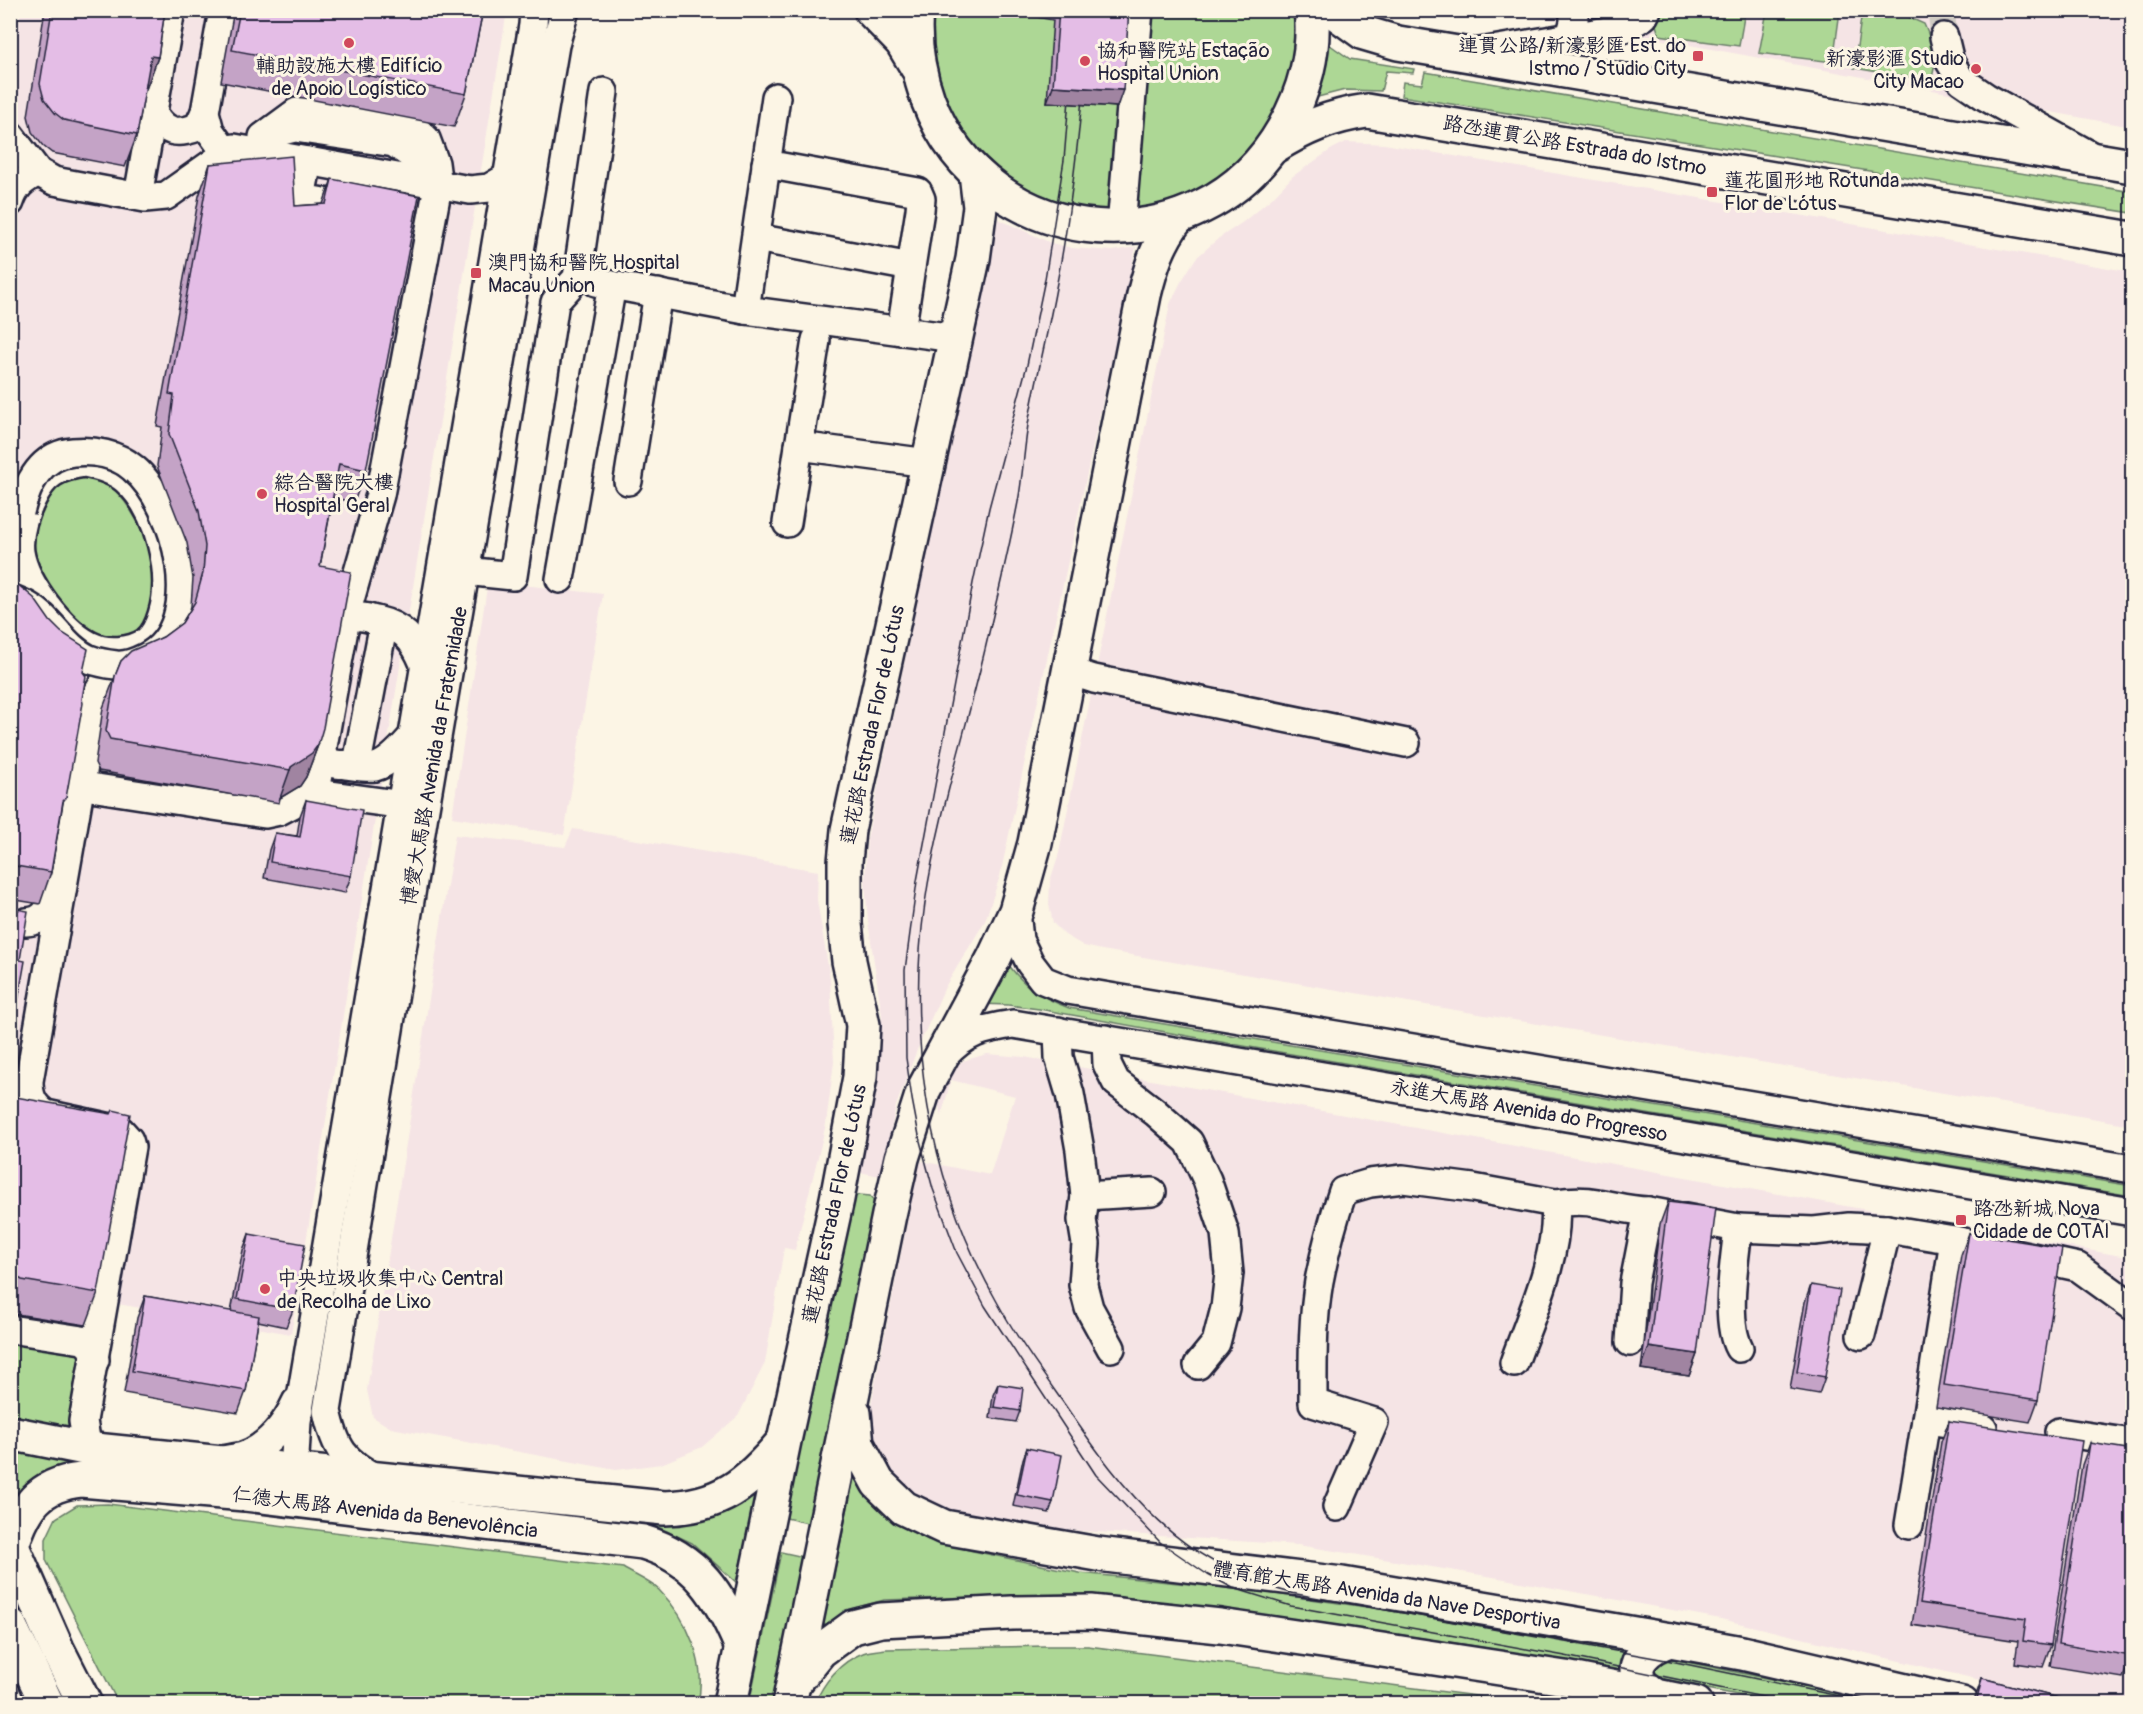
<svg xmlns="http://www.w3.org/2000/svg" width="2143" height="1714" viewBox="0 0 2143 1714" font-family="Pangolin,'LXGW WenKai TC',sans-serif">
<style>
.built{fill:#f5e4e5}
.green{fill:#add795;stroke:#687c68;stroke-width:1.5}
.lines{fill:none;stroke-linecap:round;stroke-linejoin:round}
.minor-tunnel{stroke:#d0cbc3;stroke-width:27;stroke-dasharray:27 14;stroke-linecap:butt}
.minor-casing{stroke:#22223b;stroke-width:32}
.major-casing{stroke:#22223b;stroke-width:38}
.minor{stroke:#fcf5e5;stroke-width:27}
.major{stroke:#fcf5e5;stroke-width:33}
.tram{stroke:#22223b;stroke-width:1.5}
.minor-bridge-casing{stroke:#22223b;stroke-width:32;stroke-linecap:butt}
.minor-bridge{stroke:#fcf5e5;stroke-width:27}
.wall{fill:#c4a3c6;stroke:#22223b;stroke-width:1.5}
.shaded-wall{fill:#a084a1;stroke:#22223b;stroke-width:1.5}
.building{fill:#e4bde6;stroke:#22223b;stroke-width:1.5}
.poi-dot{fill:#d1495b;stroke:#fcf5e5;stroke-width:2}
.labels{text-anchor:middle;stroke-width:6;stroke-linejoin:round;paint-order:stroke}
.poi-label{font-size:20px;fill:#22223b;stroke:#fcf5e5;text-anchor:start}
.street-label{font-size:20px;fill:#22223b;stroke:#fcf5e5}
</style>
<rect width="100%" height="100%" fill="#fcf5e5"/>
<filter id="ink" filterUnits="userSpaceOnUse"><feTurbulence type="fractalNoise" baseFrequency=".0167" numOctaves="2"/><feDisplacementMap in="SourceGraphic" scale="12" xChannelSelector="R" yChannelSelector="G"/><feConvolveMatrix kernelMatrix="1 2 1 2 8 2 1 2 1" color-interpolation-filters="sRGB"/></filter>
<g filter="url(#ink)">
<g class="built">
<path d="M21 11H507L291 1334 95 1300 11 1124 10 70Z"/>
<path d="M1506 11H2132V127Z"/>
<path d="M1346 142 1384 144 2132 272V1125L1102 950 1084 946 1065 935 1053 923 1049 904 1050 881 1059 853 1170 304 1181 282 1196 258 1219 238 1243 222 1272 198 1293 176 1332 149Z"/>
<path d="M998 219 1051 243 1072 248 1113 251 1136 247 1000 876 985 921 945 987 917 1050 896 1106 881 1176 858 1172 875 1091 882 1016 868 921 865 881 867 839Z"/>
<path d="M488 581 603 594 564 835 452 817Z"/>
<path d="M573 829 818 871 817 900 830 978 834 1062 826 1124 795 1250 784 1248 765 1363 738 1416 702 1447 661 1464 616 1470 391 1428 373 1417 367 1390 455 835 565 847Z"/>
<path d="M987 1054 1024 1057 1057 1063 2132 1258V1703L2126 1701 2125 1704 2078 1703 1721 1619 1499 1578 1298 1545 1066 1530 944 1509 909 1490 882 1459 867 1425 915 1182 921 1161 990 1175 1015 1096 951 1080 941 1117 937 1096 944 1075 963 1061Z"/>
</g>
<g class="green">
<path d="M930 11H1298V53L1266 138 1197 197 1110 217 1023 193 976 155 943 104 929 45Z"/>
<path d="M1663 11H1745L1739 46 1659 35 1656 25Z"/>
<path d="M1767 11H1840L1833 62 1759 53Z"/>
<path d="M1862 11 1906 16 1924 24C1932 42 1940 62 1930 81L1854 68Z"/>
<path d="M1323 40 1350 59 1414 69 1413 73 1386 71 1381 91 1345 90 1314 98Z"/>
<path d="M1425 72 2132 192V213L1401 96 1403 82 1422 84Z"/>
<path d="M88 475C93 477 100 479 105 482 142 509 171 584 146 626 144 630 139 633 136 636L98 640 54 604 34 561 32 543 33 530 51 487 69 478Z"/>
<path d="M1006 961C1024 987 1040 997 1069 1008L2132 1186V1196L1232 1044 1039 1009 1008 1005 981 1004Z"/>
<path d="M859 1195 870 1196 873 1200 874 1206 812 1524 786 1518 850 1202 853 1197Z"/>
<path d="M11 1339 69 1346 82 1356 74 1439 11 1427Z"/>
<path d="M11 1445 240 1472 50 1471C33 1479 22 1490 11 1505Z"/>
<path d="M854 1478 873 1502 896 1522 928 1540 973 1551 1080 1573 1247 1590 1486 1624 1636 1650 1630 1672 1475 1646 1308 1621 1174 1603 1073 1594 884 1600 851 1609 823 1626Z"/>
<path d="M757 1494 736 1582 692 1543 660 1528 399 1497 676 1524C708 1522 729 1508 757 1494Z"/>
<path d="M108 1504 623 1568C634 1575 649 1581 659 1590 688 1619 707 1663 698 1703H118L46 1560V1539L56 1518 77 1505Z"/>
<path d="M781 1552 804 1557 773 1703 749 1704Z"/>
<path d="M1047 1646H1088L1531 1703H815C824 1682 840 1662 863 1653 870 1650 879 1650 887 1649Z"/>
<path d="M1662 1657 1871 1699 1877 1703H1778L1657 1679 1652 1674 1653 1662Z"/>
</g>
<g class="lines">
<path class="minor-tunnel" d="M1941 10 1944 37"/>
<defs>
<g id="minor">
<path d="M223 10 205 112 210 131 226 153"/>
<path d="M1570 37 1574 22V10"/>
<path d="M1944 37 1950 62 1961 80 1986 97 2088 154"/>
<path d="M1480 52 1625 28 1644 16 1647 10"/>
<path d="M776 97 745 310 955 338"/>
<path d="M153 113C166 133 176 135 198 127L205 112"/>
<path d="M275 133 295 128 394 143 413 156 437 184"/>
<path d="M10 135 38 172 54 181 145 198 166 196 234 148 470 190 489 188 506 178"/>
<path d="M263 137 297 112 323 111 411 125 426 139 435 163 438 186 380 495 348 607 317 780 312 791 306 797"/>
<path d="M308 161 301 198 358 208"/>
<path d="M766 164 918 192 921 199 920 210 901 331"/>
<path d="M138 196 171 10"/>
<path d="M10 202C15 186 23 180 38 172"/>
<path d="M1121 227 1139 10"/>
<path d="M756 238 911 267"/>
<path d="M596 282 745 310"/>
<path d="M816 340 799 446 928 463"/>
<path d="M85 463C99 466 115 470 126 480 159 509 175 574 162 615 159 625 155 635 146 642 131 652 106 654 89 645 61 630 25 584 20 552 18 535 24 515 32 499 44 474 57 467 85 463Z"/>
<path d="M628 481 658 293"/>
<path d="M787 523 799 446"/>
<path d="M465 571 513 576 555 302 577 278 604 92"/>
<path d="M560 579 612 285"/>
<path d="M376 620C402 626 414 639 424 664"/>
<path d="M1069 671 1094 679 1406 743"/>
<path d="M323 749 324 759C332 766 347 766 356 761L358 758 382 633C381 616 358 614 345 620"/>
<path d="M346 765C355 766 366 768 375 767 389 764 403 747 412 737"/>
<path d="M71 784 265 814 279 811 306 797 324 794 418 807"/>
<path d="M1016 911 1019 940 1030 963 1043 980 1068 990 2132 1169"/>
<path d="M26 922C47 921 51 906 54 888"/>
<path d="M1058 1031 1059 1057 1070 1094 1080 1150 1085 1196 1082 1220 1086 1244 1083 1285 1089 1308 1111 1348"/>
<path d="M1106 1039 1107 1064 1116 1082 1155 1112 1189 1142 1207 1180 1225 1233 1229 1273 1225 1308 1216 1343 1198 1365"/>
<path d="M945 1055C967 1032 982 1029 1013 1024L2132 1212"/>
<path d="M1085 1196 1152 1192"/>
<path d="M10 1329 82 1340C92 1345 93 1350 95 1360"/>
<path d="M1861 1335 1887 1229"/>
<path d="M1630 1342 1634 1283 1648 1211 1738 1228"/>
<path d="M1739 1348C1724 1321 1735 1259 1738 1228L1814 1231 1849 1227 1887 1229 1954 1240"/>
<path d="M1514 1363C1531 1315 1560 1254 1555 1203 1569 1201 1583 1200 1597 1203 1615 1206 1630 1211 1648 1211"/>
<path d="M1983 1428 1926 1420 1954 1240 2078 1267 2132 1306"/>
<path d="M2059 1432 2132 1443"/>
<path d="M95 1450 86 1439 83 1421 131 1147 129 1140 120 1130 46 1114C33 1106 29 1096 29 1081L96 697C103 679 115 670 133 664"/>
<path d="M219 1461C227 1459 235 1458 243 1456 267 1448 286 1424 296 1402"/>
<path d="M378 1479C343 1462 335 1447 327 1411L425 808 555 45 565 10"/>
<path d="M293 1491 297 1421 533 25 534 10"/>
<path d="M1337 1507 1374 1422 1313 1403C1313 1363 1312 1321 1319 1281 1325 1251 1333 1220 1343 1191L1370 1183 1403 1179 1473 1188 1555 1203"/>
<path d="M1909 1525 1926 1420"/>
</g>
<g id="major">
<path d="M871 10 902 42 917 67"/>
<path d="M916 10C913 41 918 72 928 100 987 255 1202 273 1284 128 1304 93 1316 51 1311 10"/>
<path d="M1332 10 1364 33 1398 43 2132 166"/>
<path d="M1273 147C1303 128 1331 116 1367 111L2132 239"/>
<path d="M854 1413 857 1444 878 1483 904 1508 944 1527 1098 1554 1342 1584 1670 1640 1742 1653 1962 1704"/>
<path d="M10 1433 95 1450 664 1508C720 1507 748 1484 783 1442"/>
<path d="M10 1542 57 1649 85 1704"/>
<path d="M12 1545C24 1508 38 1484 81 1480L245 1494 643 1542C697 1558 720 1595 741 1645"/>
<path d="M10 1626 47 1704"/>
<path d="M795 1682 820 1651 853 1627 881 1620 1012 1613 1091 1612 1220 1626 1343 1644 1565 1678 1696 1704"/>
<path d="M1653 1694C1650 1691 1645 1688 1642 1685 1626 1662 1651 1646 1670 1640"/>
<path d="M730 1704 784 1441 837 1199 860 1077 863 1025 849 961 845 924V862L848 830 973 259 980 207 976 173"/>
<path d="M789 1704 889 1215 902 1158 924 1089 994 958 1016 911 1035 843 1144 295C1151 266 1159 241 1178 217"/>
</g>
</defs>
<use href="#minor" class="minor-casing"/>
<use href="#major" class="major-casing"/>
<use href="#minor" class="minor"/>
<use href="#major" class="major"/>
<g class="tram">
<path d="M1070 87 1064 160 1045 279 1027 365 989 508 973 583 917 881 905 970 906 1058 912 1099 920 1141 933 1189 957 1253 985 1306 1096 1475 1160 1542 1208 1575 1233 1588 1291 1606 1565 1656 1797 1704"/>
<path d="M1083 88C1077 155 1069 222 1056 288 1048 332 1037 375 1029 419 1024 447 1023 475 1018 502 1009 549 998 595 987 641 967 728 938 814 925 903 906 1038 928 1180 996 1300 1016 1337 1041 1371 1065 1405 1126 1495 1180 1564 1291 1593L1666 1660 1877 1704"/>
</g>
<defs>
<path id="minor-bridge" d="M10 598C22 603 33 607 42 616 57 630 69 650 89 659 97 662 107 664 116 665 127 666 136 662 146 657 209 625 177 504 133 468 117 454 94 450 73 452 40 455 27 484 20 512"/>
</defs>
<use href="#minor-bridge" class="minor-bridge-casing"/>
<use href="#minor-bridge" class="minor-bridge"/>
</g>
<g class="wall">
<path d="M45 10H165L158 57 146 89H145L137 135 125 167 52 153 43 146 32 132 28 116Z"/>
<path d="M234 10H483L466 94 454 127 221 82Z"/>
<path d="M998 10H1129L1117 107 1047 102 1053 20Z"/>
<path d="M210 164 295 206 323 204 332 179 366 470 354 502 333 498 320 566 318 745 306 777 300 786 280 798 279 803 99 771 95 763 103 708 121 661 163 637 182 623 190 610 191 606 193 578 187 543 157 466 162 427 157 426 199 196Z"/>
<path d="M10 582 83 672 51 872 40 904 10 899Z"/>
<path d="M306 800 351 876 345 893 264 878 269 850 275 833 297 836 300 816Z"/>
<path d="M10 1096 98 1293 86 1325 10 1313Z"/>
<path d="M1668 1202 1697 1354 1689 1376 1641 1369 1660 1224Z"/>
<path d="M1969 1233 2038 1400 2030 1422 1936 1407 1961 1255Z"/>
<path d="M249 1234 293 1310 286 1327 258 1321 246 1391 238 1413 124 1393 137 1318 145 1296 231 1312 243 1250Z"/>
<path d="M1811 1285 1825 1377 1819 1394 1790 1389 1805 1302Z"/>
<path d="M998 1384 1020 1411 1016 1422 990 1418 993 1395Z"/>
<path d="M1949 1421 2051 1645 2043 1667 2015 1663 2018 1641 1912 1625 1941 1442Z"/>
<path d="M2090 1443 2131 1656 2123 1678 2050 1666 2082 1465Z"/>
<path d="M1027 1448 1053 1502 1049 1513 1013 1506 1023 1459Z"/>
<path d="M1982 1678 2081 1704H1973Z"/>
</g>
<g class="shaded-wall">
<path d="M151 56 158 57 146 89 139 88Z"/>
<path d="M1053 86 1123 90 1117 107 1047 102Z"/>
<path d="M318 745 306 777 300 786 280 798 291 767Z"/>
<path d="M1649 1347 1697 1354 1689 1376 1641 1369Z"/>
</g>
<g class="building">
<path d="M52 10H165L158 57 151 56 137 135 64 120 55 113 44 99 40 84Z"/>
<path d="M240 10H483L466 94 232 50Z"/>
<path d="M1059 10H1129L1123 90 1053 86Z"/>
<path d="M292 156 295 206 326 204 332 179 419 196 366 470 339 464 320 566 351 572 323 728 318 745 312 753 291 767 290 770 110 739 106 731 115 676 121 661 131 651 163 637 182 623 195 602 203 573 205 546 199 511 169 434 174 395 169 394 210 164Z"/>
<path d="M10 582 17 584 34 598 50 621 61 632 88 649 83 672 86 676 82 699 83 703 66 798 63 801 51 872 10 865Z"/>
<path d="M306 800 362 810 351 876 270 862 275 833 300 837Z"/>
<path d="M10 908 28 911 20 960 25 961 10 1046Z"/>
<path d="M10 1096 111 1114 113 1110 130 1114 98 1293 22 1280 11 1273 10 1271Z"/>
<path d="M1668 1202 1716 1208 1697 1354 1649 1347Z"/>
<path d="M1969 1233 2062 1248 2038 1400 1944 1385Z"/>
<path d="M249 1234 305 1244 293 1310 237 1299Z"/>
<path d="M1811 1285 1840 1290 1825 1377 1797 1372Z"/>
<path d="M145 1296 259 1316 246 1391 132 1371Z"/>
<path d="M998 1384 1023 1388 1020 1411 994 1407Z"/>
<path d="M1949 1421 2082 1441 2051 1645 2023 1641 2026 1619 1920 1603Z"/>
<path d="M2090 1443 2133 1450V1647L2131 1656 2058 1644Z"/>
<path d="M1027 1448 1062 1455 1053 1502 1017 1495Z"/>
<path d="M1982 1678 2081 1704H1976Z"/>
</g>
</g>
<g class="poi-dot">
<circle cx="349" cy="43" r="6"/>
<rect x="1692" y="50" width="12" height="12" rx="3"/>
<circle cx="1085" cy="61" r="6"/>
<circle cx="1976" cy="69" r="6"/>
<rect x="1706" y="186" width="12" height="12" rx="3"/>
<rect x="470" y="267" width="12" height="12" rx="3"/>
<circle cx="262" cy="494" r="6"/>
<rect x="1955" y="1214" width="12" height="12" rx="3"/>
<circle cx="265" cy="1289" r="6"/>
</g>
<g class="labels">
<g class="poi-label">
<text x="1686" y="52" text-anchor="end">連貫公路/新濠影匯 Est. do<tspan x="1686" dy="23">Istmo / Studio City</tspan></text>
<text x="1097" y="57">協和醫院站 Estação<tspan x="1097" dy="23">Hospital Union</tspan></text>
<text x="1964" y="65" text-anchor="end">新濠影滙 Studio<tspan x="1964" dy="23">City Macao</tspan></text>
<text x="349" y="72" text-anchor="middle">輔助設施大樓 Edifício<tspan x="349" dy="23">de Apoio Logístico</tspan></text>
<text x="1724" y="187">蓮花圓形地 Rotunda<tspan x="1724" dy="23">Flor de Lótus</tspan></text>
<text x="488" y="269">澳門協和醫院 Hospital<tspan x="488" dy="23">Macau Union</tspan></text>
<text x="274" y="489">綜合醫院大樓<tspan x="274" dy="23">Hospital Geral</tspan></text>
<text x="1973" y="1215">路氹新城 Nova<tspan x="1973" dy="23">Cidade de COTAI</tspan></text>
<text x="277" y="1285">中央垃圾收集中心 Central<tspan x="277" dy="23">de Recolha de Lixo</tspan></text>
</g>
<g class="street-label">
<text transform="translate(1575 145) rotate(10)" y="7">路氹連貫公路 Estrada do Istmo</text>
<text transform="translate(872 725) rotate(-78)" y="7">蓮花路 Estrada Flor de Lótus</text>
<text transform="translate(434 756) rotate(-80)" y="7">博愛大馬路 Avenida da Fraternidade</text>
<text transform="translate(1529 1110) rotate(10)" y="7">永進大馬路 Avenida do Progresso</text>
<text transform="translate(834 1204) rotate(-78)" y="7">蓮花路 Estrada Flor de Lótus</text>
<text transform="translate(385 1512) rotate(7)" y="7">仁德大馬路 Avenida da Benevolência</text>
<text transform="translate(1387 1595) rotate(9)" y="7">體育館大馬路 Avenida da Nave Desportiva</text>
</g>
</g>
<rect width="2143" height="1714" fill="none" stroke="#fcf5e5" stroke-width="36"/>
<rect x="18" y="18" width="2107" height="1678" fill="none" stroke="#22223b" stroke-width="2" filter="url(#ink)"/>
</svg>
